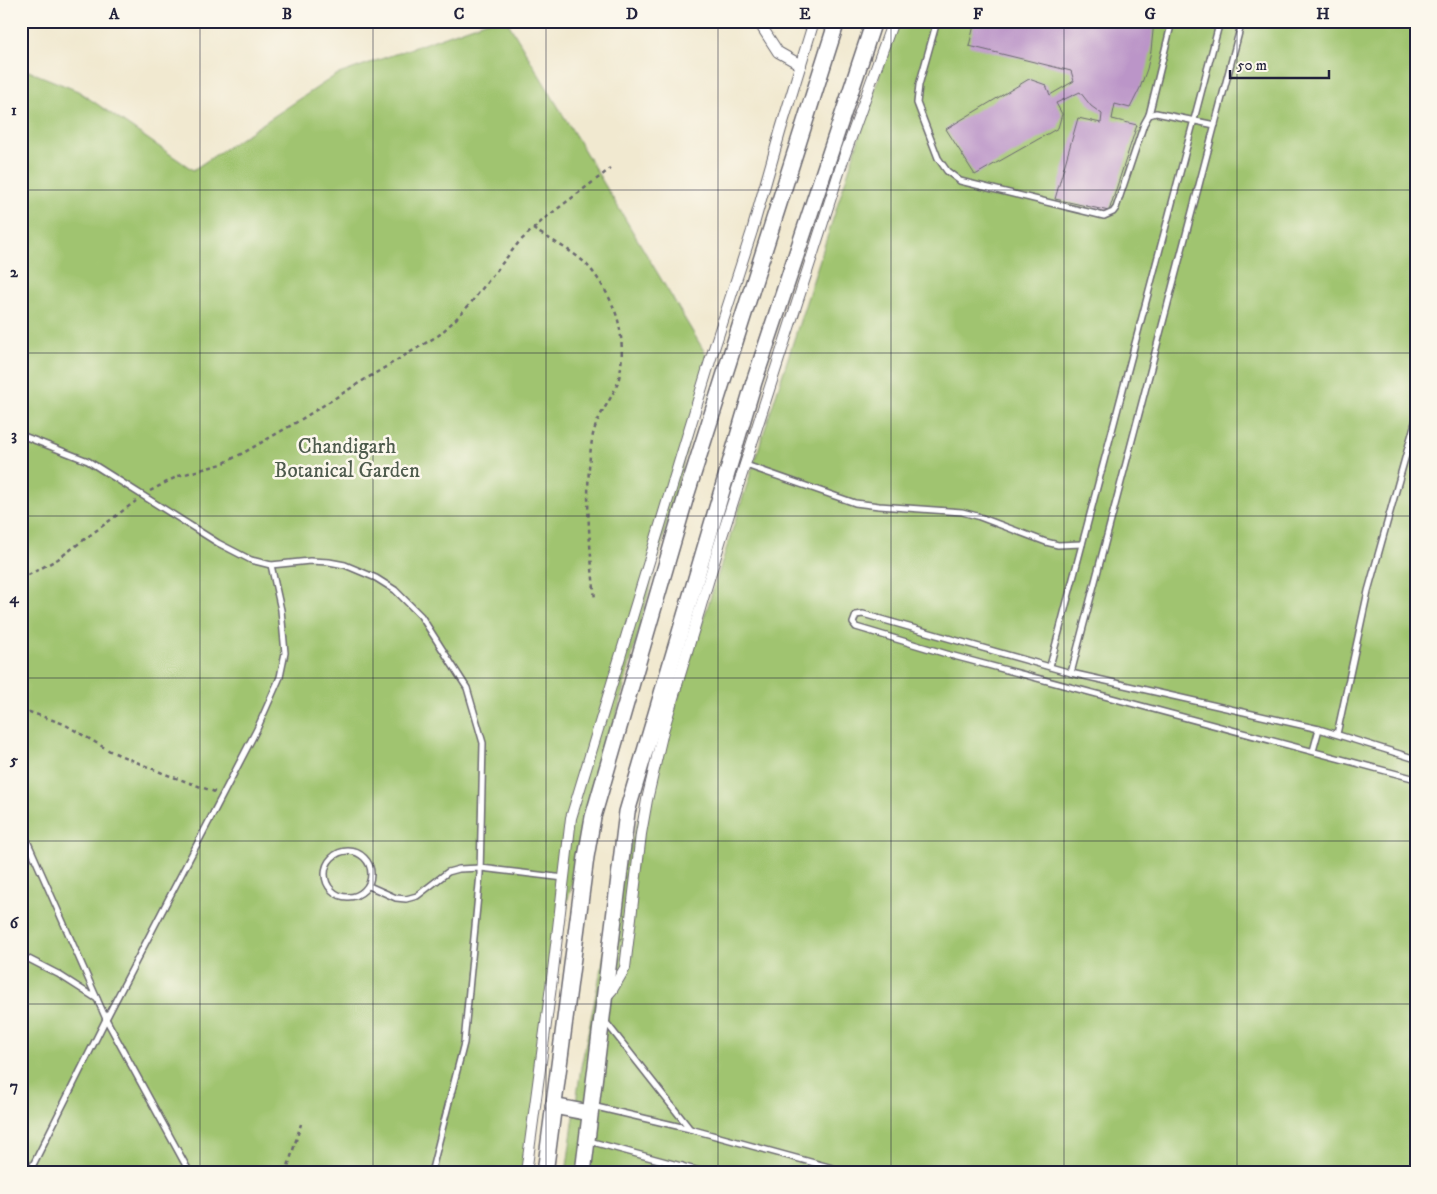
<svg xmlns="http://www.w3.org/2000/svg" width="1437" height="1194" viewBox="0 0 1437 1194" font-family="'IM FELL DW Pica',serif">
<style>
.green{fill:#a0c46f;stroke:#617355}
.building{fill:#bb95c8}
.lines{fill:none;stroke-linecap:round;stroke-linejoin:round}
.lane-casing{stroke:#6a686f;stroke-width:8}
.street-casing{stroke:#6a686f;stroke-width:12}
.secondary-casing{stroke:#6a686f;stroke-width:18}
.path{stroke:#6a686f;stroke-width:2.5;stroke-dasharray:4 4;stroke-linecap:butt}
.lane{stroke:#fff;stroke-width:5}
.street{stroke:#fff;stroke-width:10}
.secondary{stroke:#fff;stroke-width:15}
.grid{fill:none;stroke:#22223b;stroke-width:1;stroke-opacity:0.55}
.labels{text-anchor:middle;stroke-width:5;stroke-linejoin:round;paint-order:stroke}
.park-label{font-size:21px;fill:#4e5b4d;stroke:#fbf7ec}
.neatline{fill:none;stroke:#22223b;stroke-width:2}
.grid-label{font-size:16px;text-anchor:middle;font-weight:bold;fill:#22223b}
</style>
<rect width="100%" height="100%" fill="#fbf7ec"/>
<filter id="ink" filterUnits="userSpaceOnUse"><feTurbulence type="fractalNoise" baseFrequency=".02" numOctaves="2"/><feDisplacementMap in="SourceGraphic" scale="10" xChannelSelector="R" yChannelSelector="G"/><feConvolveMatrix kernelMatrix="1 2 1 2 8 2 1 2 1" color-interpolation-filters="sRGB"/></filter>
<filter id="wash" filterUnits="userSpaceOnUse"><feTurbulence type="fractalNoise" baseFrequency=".0096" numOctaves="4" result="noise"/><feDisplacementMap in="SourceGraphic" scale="20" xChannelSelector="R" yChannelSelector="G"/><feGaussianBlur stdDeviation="1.12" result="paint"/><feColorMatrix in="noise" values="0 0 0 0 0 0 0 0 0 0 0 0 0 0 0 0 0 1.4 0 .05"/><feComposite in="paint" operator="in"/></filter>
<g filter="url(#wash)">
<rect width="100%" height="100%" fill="#f1e9d0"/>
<g class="green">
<path d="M488 21H507L710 361 557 940 526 1173H21V68L78 91 193 170 336 75Z"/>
<path d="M897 21H1416V1173H566L581 1067 621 874Z"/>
</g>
<g id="blocks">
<path class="building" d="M975 21H1154L1151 51 1147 69 1140 88 1130 108 1115 104 1112 119 1137 125 1109 211 1055 199 1078 118 1101 123 1102 114 1091 106 1080 92 1056 103 1062 114 1058 128 975 175 946 129 1029 79 1046 85 1050 95 1074 81 1071 71 969 46Z"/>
</g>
</g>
<g filter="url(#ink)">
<use href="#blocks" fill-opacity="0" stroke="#6a686f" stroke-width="1"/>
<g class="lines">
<defs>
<g id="lane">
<path d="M937 21 919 85 917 103 938 158 947 171 960 181 1104 216 1113 212 1116 208 1144 124 1149 115 1172 21"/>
<path d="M1149 115 1156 113 1215 125"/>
<path d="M21 435 88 461 218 543 251 560 271 565 310 561 329 562 345 565 376 578 395 590 421 616 467 688 483 743 480 874 464 1043 431 1173"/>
<path d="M743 464 855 503 879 506 962 512 977 516 1046 542 1058 545 1082 544"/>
<path d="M1050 666 1220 21"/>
<path d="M1071 673 1242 21"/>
<path d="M1337 734 1368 591 1416 419"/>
<path d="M1313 751 1319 729"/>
<path d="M1416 759 1319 729 1071 673 863 614 856 615 853 623 856 627 950 655 1416 779"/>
<path d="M21 827 106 1019 190 1173"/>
<circle cx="348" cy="874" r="23"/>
<path d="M369 886 396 898 406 899 417 896 448 872 459 869 481 868 564 878"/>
<path d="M21 955 58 974 97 999"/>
<path d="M605 1021 690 1129"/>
<path d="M592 1106 690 1129 851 1173"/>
<path d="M589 1141 707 1173"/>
<path d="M29 1173 106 1019 257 729 280 677 285 653 281 610 271 565"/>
<path d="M671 1173 682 1166"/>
</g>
<g id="street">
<path d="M758 21 778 52 801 65"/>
<path d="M604 999 612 990 625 968 641 834 647 800 663 731 721 539 844 157 893 21"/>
<path d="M526 1173 552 979 571 818 710 361 752 231 781 129 814 21"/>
</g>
<g id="secondary">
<path d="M553 1106 590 1113"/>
<path d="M545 1173 586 857 593 817 687 493 837 21"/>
<path d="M583 1173 627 812 754 382 874 21"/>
</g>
</defs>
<use href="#lane" class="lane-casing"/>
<use href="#street" class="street-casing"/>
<use href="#secondary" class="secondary-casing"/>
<g class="path">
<path d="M533 229C548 238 572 251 584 262 598 275 616 306 619 325 623 342 623 368 617 385 609 404 595 418 592 440 584 493 590 547 595 600"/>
<path d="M150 491 178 476 222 464 243 453 297 422 359 383 439 335 454 321 470 304 519 242 544 219 610 169"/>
<path d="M21 579 58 559 136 501"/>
<path d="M21 709 64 724 110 751 165 774 215 792"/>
<path d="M286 1173 301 1124"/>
</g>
<use href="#lane" class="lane"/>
<use href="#street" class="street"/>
<use href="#secondary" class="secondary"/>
</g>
</g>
<path class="grid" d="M200 21V1173M373 21V1173M546 21V1173M718 21V1173M891 21V1173M1064 21V1173M1237 21V1173M21 190H1416M21 353H1416M21 516H1416M21 678H1416M21 841H1416M21 1004H1416"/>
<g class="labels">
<g class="park-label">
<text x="347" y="453">Chandigarh<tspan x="347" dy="24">Botanical Garden</tspan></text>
</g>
</g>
<rect width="1437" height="1194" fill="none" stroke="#fbf7ec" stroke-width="55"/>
<path d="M1230 70v8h99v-8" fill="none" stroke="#22223b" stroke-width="2.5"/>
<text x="1237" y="70" font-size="15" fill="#22223b" stroke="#fbf7ec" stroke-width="4" paint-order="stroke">50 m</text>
<rect x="28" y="28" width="1382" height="1138" class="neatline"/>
<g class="grid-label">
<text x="114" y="19">A</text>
<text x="287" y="19">B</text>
<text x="459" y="19">C</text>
<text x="632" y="19">D</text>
<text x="805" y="19">E</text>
<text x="978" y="19">F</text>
<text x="1150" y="19">G</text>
<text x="1323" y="19">H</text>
<text x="14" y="115">1</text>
<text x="14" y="277">2</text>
<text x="14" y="440">3</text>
<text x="14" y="603">4</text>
<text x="14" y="765">5</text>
<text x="14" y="928">6</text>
<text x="14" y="1091">7</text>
</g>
</svg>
